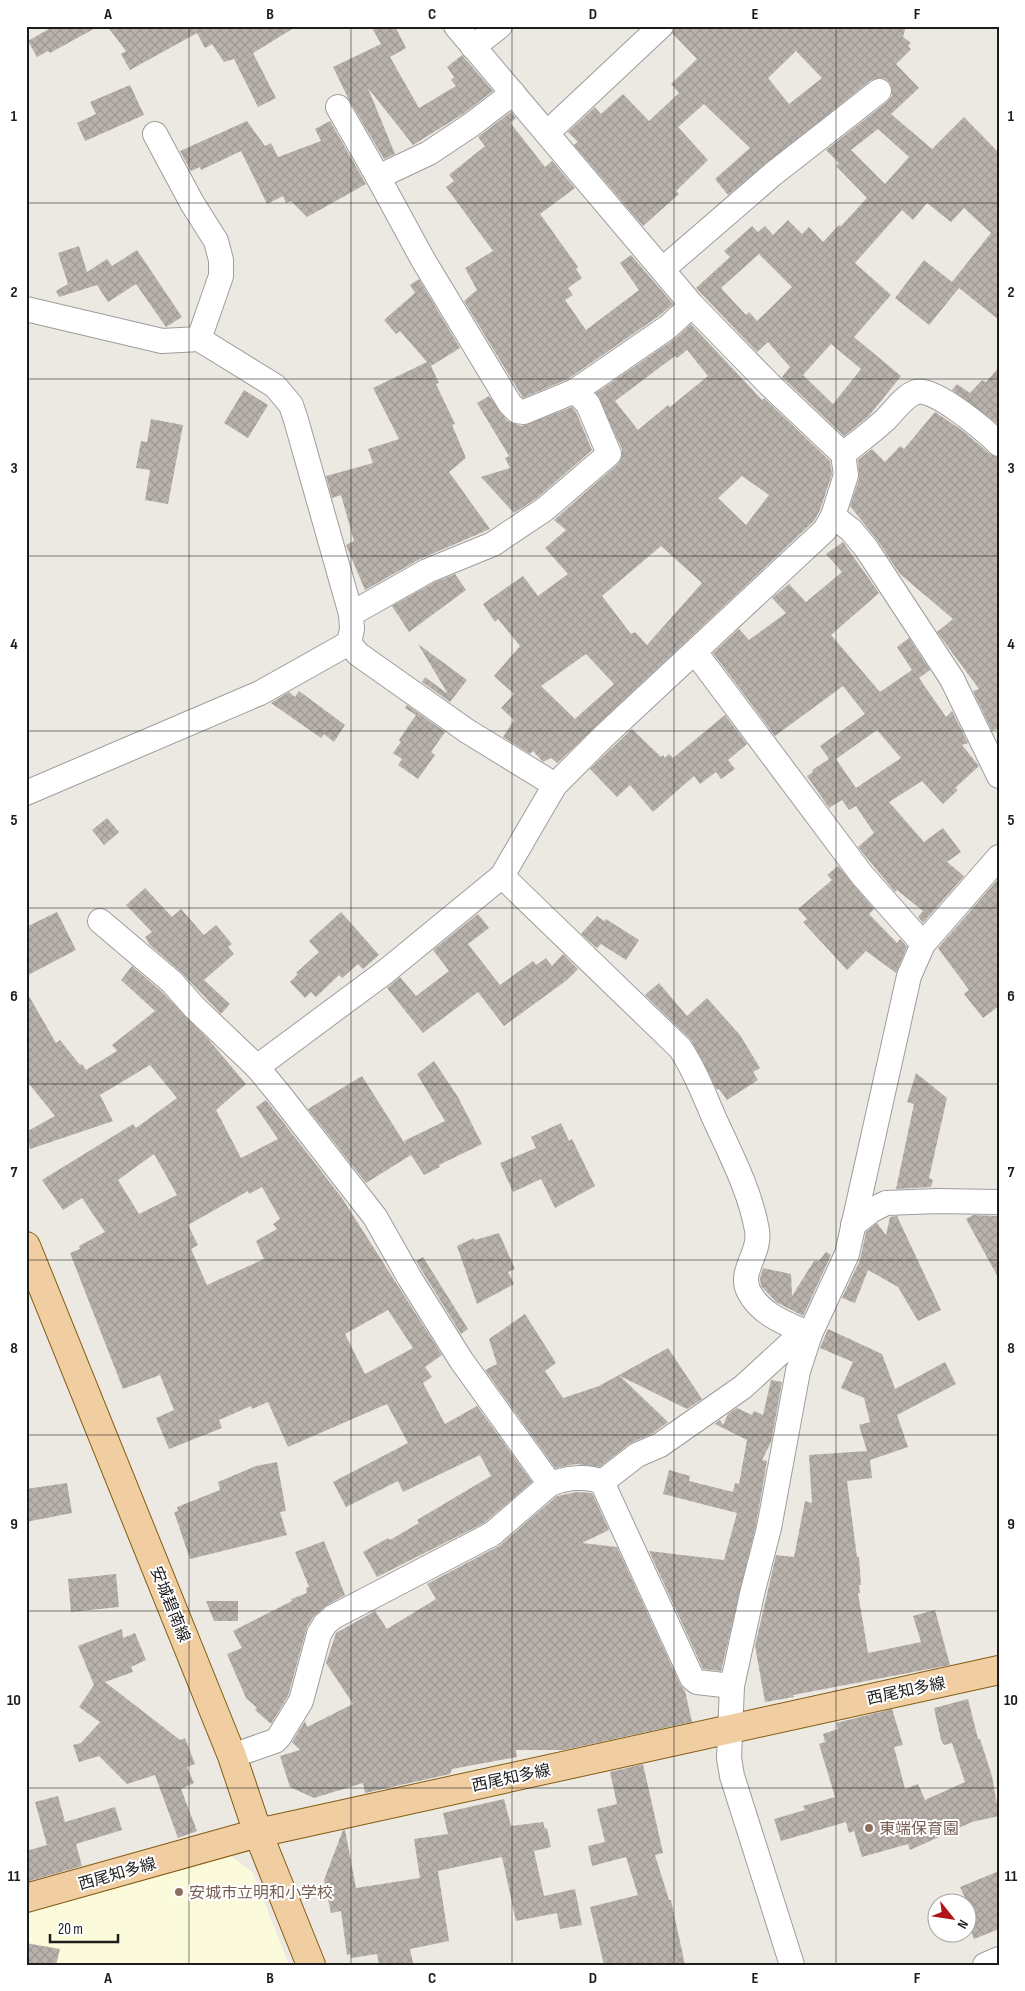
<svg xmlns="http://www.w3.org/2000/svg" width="1025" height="1991" viewBox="0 0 1025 1991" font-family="'Sofia Sans Condensed','Noto Sans JP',sans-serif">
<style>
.education{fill:#fbfbdc}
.building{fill:url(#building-cross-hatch);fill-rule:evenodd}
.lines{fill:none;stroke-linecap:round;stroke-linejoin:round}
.minor-casing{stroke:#9d9d9d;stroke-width:26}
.primary-casing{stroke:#835c10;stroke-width:30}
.minor{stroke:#fff;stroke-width:24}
.primary{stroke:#f1cea2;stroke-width:28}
.grid{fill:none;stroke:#1c1c1c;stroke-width:1;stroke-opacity:0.55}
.education-dot{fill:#8d6e63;stroke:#fff;stroke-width:2}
.labels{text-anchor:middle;stroke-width:4;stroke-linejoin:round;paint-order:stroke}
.street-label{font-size:16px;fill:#1c1c1c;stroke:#fff}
.education-label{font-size:16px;fill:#785e54;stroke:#fff;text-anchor:start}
.neatline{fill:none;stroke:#1c1c1c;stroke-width:2}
.grid-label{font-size:16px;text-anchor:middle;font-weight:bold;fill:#1c1c1c}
</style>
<defs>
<pattern id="building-cross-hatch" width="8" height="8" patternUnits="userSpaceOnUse" patternTransform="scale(1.25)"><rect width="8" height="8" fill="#b9b2ac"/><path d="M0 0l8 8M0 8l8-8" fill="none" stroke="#9e9893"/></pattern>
</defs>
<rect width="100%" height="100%" fill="#ece9e2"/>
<path class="education" d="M231 1856 253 1873 289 1965H26V1912Z"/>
<g class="building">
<path d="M54 26H99L50 53 48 51 37 57 28 41Z"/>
<path d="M107 26H297L253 53 276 98 258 107 234 59 224 62 212 44 205 48 197 33 130 70 121 54 126 51Z"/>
<path d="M371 26H395L406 48 390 57 419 108 456 86 451 80 454 77 447 67 462 55 493 91 463 114 413 145 368 88 395 154 384 159 348 98 333 67 381 44Z"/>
<path d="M674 26H906L903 37 911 43 908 46 911 49 896 64 919 88 891 114 932 149 964 117 999 153V320L959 288 929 325 895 298 924 260 952 282 991 233 964 208 951 222 927 203 913 220 902 210 855 263 891 295 854 337 901 376 869 416 844 436 782 377 790 367 768 342 757 352 696 288 730 257 724 251 752 226 758 232 765 226 773 235 788 220 802 234 809 227 823 242 839 225 841 226 867 198 836 166 839 163 826 150 887 102 892 96V89L889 82 884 78 871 80 728 195 715 179 750 148 704 104 678 127 708 160 676 191 679 194 643 226 574 145 578 142 568 132 595 107 601 114 623 94 649 121 679 93 671 84 697 59 672 33ZM796 51 822 78 789 104 768 78ZM878 129 909 157 885 184 851 150ZM759 254 792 287 757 321 749 312 746 315 721 288ZM831 344 861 369 833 404 803 375Z"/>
<path d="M130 85 144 115 85 141 77 123 96 114 90 102Z"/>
<path d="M511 112 516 118 511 122 512 125 545 167 552 161 575 188 540 214 578 267 576 269 582 278 568 288 573 295 565 300 586 330 639 290 620 263 631 255 673 304 659 316 568 379 523 398 464 301 477 290 465 268 493 251 446 187 454 181 449 175 485 146 478 137Z"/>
<path d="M247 121 265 146 271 143 278 157 321 141 315 129 330 121 366 184 307 217 291 201 286 203 283 196 267 204 241 151 201 170 200 167 191 171 180 151Z"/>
<path d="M79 246 87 272 107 259 112 266 137 250 182 317 166 327 136 284 108 302 97 285 59 297 56 291 68 284 58 253Z"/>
<path d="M419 279 460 348 431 366 439 383 436 384 455 424 452 425 466 458 449 472 490 529 420 559 365 590 346 545 354 541 341 495 332 498 326 476 373 463 368 449 399 439 373 388 427 362 400 331 396 334 384 320 415 293 410 285Z"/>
<path d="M691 324 762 400 764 398 830 461 832 474 820 510 814 521 557 763 551 758 543 762 533 751 530 754 503 737 514 720 501 708 514 694 494 676 520 646 498 619 495 622 483 604 523 576 538 596 568 574 545 548 566 530 554 520 618 464 622 457V449L596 393 676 338ZM687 350 708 376 670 407 668 405 638 430 615 401 675 356 677 358ZM742 476 769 495 746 525 718 498ZM661 546 702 583 647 645 635 632 631 634 602 596ZM586 654 614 684 575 719 541 686Z"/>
<path d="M999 367V425L952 390 957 384 970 393 982 380 986 382Z"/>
<path d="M244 390 268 405 248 438 224 423Z"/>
<path d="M489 396 507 421 522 426 572 407 576 412 592 450 537 498 514 513 481 477 510 468 505 458 509 456 477 403Z"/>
<path d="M935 412 963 431 990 454 999 457V728L992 731 973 691 979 689 937 632 953 619 900 574 877 540 850 506 859 479 858 460 872 449 885 462 900 446 904 449Z"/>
<path d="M151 419 183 425 168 504 145 500 150 470 136 468 141 441 147 442Z"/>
<path d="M843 542 879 593 831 635 880 692 912 670 897 647 909 638 930 670 919 678 946 717 952 711 968 743 962 745 979 766 955 788 958 790 943 804 922 781 889 802 924 842 943 828 961 852 947 862 964 876 923 923 918 917 923 911 897 890 895 892 858 847 874 833 856 806 849 810 842 800 829 808 807 776 813 772 812 770 829 759 820 746 865 714 843 686 775 736 713 653 739 629 749 640 786 613 772 598 789 584 806 602 842 572 826 554ZM877 730 901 758 856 788 836 759Z"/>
<path d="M455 574 466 590 409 632 392 606 433 583Z"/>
<path d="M418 644 467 680 450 702 422 682 425 677 448 694Z"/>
<path d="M299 691 345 725 334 742 324 734 321 738 271 703 289 692 295 697Z"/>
<path d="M407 705 445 732 431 752 435 755 418 779 398 765 402 759 393 753 401 742 399 740 416 715 405 708Z"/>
<path d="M725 715 747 744 728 760 735 769 721 779 716 772 700 784 694 776 653 812 630 785 617 797 590 769 632 729 661 757 663 755 665 758 669 754 673 758Z"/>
<path d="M107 818 119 832 104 845 92 830Z"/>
<path d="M838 866 874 909 869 914 897 943 900 939 907 947 896 973 866 951 847 970 803 922 807 919 798 909 832 880 827 875Z"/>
<path d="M999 878V1006L983 1018 964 994 969 990 938 948Z"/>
<path d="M145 888 172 917 181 909 204 935 216 925 232 944 228 947 234 954 204 980 230 1004 221 1014 181 972 150 945 145 937 152 932 126 905Z"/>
<path d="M57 912 76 950 26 976V927Z"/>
<path d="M341 912 379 955 363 969 358 964 342 978 339 975 316 997 311 992 305 998 290 982 298 974 296 973 319 952 309 941Z"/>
<path d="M478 914 489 928 468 944 500 985 533 961 536 965 546 958 552 966 563 954 578 969 567 980 504 1026 478 992 423 1033 387 988 400 977 416 996 449 971 433 950Z"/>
<path d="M597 916 604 921 606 919 639 940 626 960 601 944 597 948 581 934Z"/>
<path d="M132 966 162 992 209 1040 246 1084 216 1110 241 1158 278 1139 256 1107 266 1100 342 1198 442 1355 425 1367 432 1377 423 1383 445 1424 477 1406 532 1482 484 1523 377 1577 363 1552 388 1538 390 1540 419 1523 417 1520 491 1476 480 1455 403 1492 398 1481 346 1507 333 1482 408 1443 387 1404 288 1447 268 1402 252 1409 251 1406 219 1420 222 1428 169 1449 156 1418 174 1410 160 1375 123 1389 70 1253 80 1249 79 1246 105 1232 82 1198 63 1210 42 1180 133 1124 136 1128 177 1098 150 1065 100 1095 113 1121 30 1149 26 1132 55 1116 26 1080V991L56 1043 60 1040 80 1065 82 1064 86 1070 117 1051 112 1045 155 1011 121 980ZM154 1154 177 1195 139 1214 118 1180ZM262 1187 280 1219 273 1224 277 1229 256 1241 264 1259 207 1285 191 1249 198 1245 188 1225 248 1191 249 1194ZM388 1310 413 1348 365 1374 345 1334Z"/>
<path d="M659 983 687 1016 707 998 740 1035 760 1068 753 1072 758 1080 727 1100 719 1089 717 1090 691 1040 645 995Z"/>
<path d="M434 1061 458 1097 482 1144 439 1165 440 1167 424 1175 411 1155 366 1183 308 1109 362 1076 407 1147 404 1141 445 1121 417 1074Z"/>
<path d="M916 1073 947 1098 929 1178 933 1180 931 1187 896 1189 914 1104 907 1102Z"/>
<path d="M561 1123 569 1141 572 1139 595 1186 555 1208 541 1179 513 1192 500 1163 536 1148 531 1137Z"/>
<path d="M973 1215 999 1216V1279L966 1219Z"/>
<path d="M897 1216 941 1310 918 1321 898 1287 868 1270 855 1303 842 1298 860 1260 866 1232 877 1223 886 1235 890 1217Z"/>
<path d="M499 1233 515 1269 508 1272 514 1284 477 1304 457 1246 474 1238 475 1240Z"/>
<path d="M826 1252 831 1255 803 1316 776 1302 761 1286 760 1278 763 1268 791 1274 792 1296 814 1261H819Z"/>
<path d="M423 1257 468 1329 461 1334 416 1261Z"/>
<path d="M525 1314 556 1363 545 1371 563 1398 599 1386 668 1348 702 1399 687 1409 620 1376 668 1422 653 1433 629 1444 600 1467 576 1464 555 1468 485 1370 497 1364 489 1339Z"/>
<path d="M828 1329 882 1354 895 1389 945 1362 956 1384 897 1415 908 1447 870 1460 872 1478 847 1481 857 1557H859L861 1585H859L860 1593H858L868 1653 921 1642 913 1616 935 1610 950 1665 793 1695 794 1697 765 1702 755 1646 776 1555 794 1557 805 1501 812 1503 809 1455 867 1451 859 1425 870 1422 864 1398 841 1388 853 1362 820 1348Z"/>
<path d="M771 1380 782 1382 771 1442 762 1460 767 1461 756 1525 721 1671 703 1669 649 1551 724 1560 737 1513 663 1494 669 1470 690 1476 689 1481 733 1492 735 1483 739 1484 747 1440 715 1424 720 1420 723 1425 728 1414 737 1408 752 1415 754 1411 763 1415Z"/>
<path d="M277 1462 286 1511 280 1512 287 1535 190 1559 174 1512 178 1511 177 1507 220 1490 218 1482 256 1466Z"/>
<path d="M67 1483 72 1513 26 1522V1489Z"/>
<path d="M577 1492 592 1493 609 1530 582 1543 617 1547 680 1684 685 1691 692 1722 564 1750H516L517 1757 452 1769 450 1774 365 1793 363 1783 314 1798 290 1787 280 1756 300 1750 292 1742 305 1721 307 1727 353 1704 326 1663 336 1633 375 1611 387 1629 436 1599 427 1584 499 1546 557 1496Z"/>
<path d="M324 1541 345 1595 324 1607 313 1617 307 1627 288 1696 271 1724 255 1710 257 1708 246 1698 227 1654 242 1648 233 1631 292 1601 291 1599 307 1593 306 1588 309 1587 295 1552Z"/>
<path d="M116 1574 119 1607 71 1612 68 1579Z"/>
<path d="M206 1601H238V1621H214Z"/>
<path d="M122 1629 123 1638 135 1633 146 1660 131 1667 133 1672 105 1682 180 1740 185 1738 195 1764 187 1767 194 1783 181 1789 197 1831 178 1838 155 1775 127 1784 99 1756 79 1762 73 1745 81 1743 100 1722 79 1707 94 1685 78 1646Z"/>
<path d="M968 1699 978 1739H980L992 1776 999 1816 972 1822 910 1850 908 1844 862 1857 854 1831 849 1833 846 1822 781 1841 774 1819 805 1810 803 1806 835 1797 819 1744 825 1742 823 1734 838 1729 836 1723 892 1709 903 1745 894 1747 905 1789 918 1784 925 1800 965 1782 952 1743 944 1745 941 1740 934 1708Z"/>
<path d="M643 1764 663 1853 655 1855 669 1900H671L685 1965H604L590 1907 638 1895 626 1857 592 1866 588 1846 605 1842 597 1809 617 1804 610 1772Z"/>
<path d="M58 1796 65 1822 115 1807 122 1830 76 1844 82 1866 26 1882V1851L47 1845 35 1802Z"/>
<path d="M504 1799 511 1826 543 1822 545 1829 547 1828 551 1847 534 1851 544 1896 575 1889 582 1925 560 1929 557 1913 516 1921 502 1857 438 1871 449 1941 410 1949 413 1963 402 1965H379L377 1954 351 1958V1954L347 1955 341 1911 331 1913 324 1880 343 1830H345L356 1888 420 1878 414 1839 448 1834 443 1813Z"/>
<path d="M999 1871V1929L974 1939 968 1923V1904L960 1887Z"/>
<path d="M26 1943 60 1949 56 1965H26Z"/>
</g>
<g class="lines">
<defs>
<g id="minor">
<path d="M473 47 500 26"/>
<path d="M513 93 471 125 429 153 378 177 422 258 510 404 517 411 524 412 575 391 668 327 692 305"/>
<path d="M338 107 378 177"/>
<path d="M547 133 661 26"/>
<path d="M155 134 192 203 216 241 221 260V276L199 339"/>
<path d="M663 269 773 174 879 91"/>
<path d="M26 309 162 341 199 339 275 386 291 405 296 420 351 614 352 629 349 643 260 693 26 793"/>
<path d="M843 454C857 443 872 432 885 420 894 411 904 396 916 392 933 386 986 431 999 444"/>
<path d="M833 516 851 530 866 548 952 679 999 776"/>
<path d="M351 614 427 571 493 544 545 509 609 454 588 404 575 391"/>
<path d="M349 643 358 654 467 731 555 785"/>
<path d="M695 652 862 875 923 944"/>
<path d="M502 876 680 1048C695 1070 704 1095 715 1120 731 1155 750 1191 757 1230 761 1254 738 1271 749 1292 761 1315 787 1324 810 1334"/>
<path d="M100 921 172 982 194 1007 257 1067 280 1095 375 1217 409 1277 461 1360 550 1484"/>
<path d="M257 1067 385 972 502 876 555 785 603 737 825 530 833 516 846 475 843 454 769 384 692 305 456 26"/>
<path d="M853 1225 872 1210 886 1203 938 1201 999 1202"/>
<path d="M602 1482 637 1455 660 1445 743 1387 792 1342 810 1334"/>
<path d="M232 1756 275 1741 279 1737 301 1701 319 1634 325 1624 333 1617 492 1534 550 1484C565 1478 587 1475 602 1482L692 1678 697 1682 732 1686"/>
<path d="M792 1965 732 1776 729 1758 732 1686 752 1594 769 1528 798 1371 810 1334 847 1254 909 976 923 944 999 857"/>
<path d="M985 1965 999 1959"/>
</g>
<g id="primary">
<path d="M26 1246 232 1756 258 1833 311 1965"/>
<path d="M26 1898 258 1833 999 1670"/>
</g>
</defs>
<use href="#minor" class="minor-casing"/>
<use href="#primary" class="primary-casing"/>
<use href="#minor" class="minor"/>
<use href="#primary" class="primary"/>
</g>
<path class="grid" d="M189 26V1965M351 26V1965M512 26V1965M674 26V1965M836 26V1965M26 203H999M26 379H999M26 556H999M26 731H999M26 908H999M26 1084H999M26 1260H999M26 1435H999M26 1611H999M26 1788H999"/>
<g class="education-dot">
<circle cx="869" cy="1828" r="5"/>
<circle cx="179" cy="1892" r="5"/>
</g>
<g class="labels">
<g class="street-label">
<text transform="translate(171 1604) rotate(68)" y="6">安城碧南線</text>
<text transform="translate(906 1690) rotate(-12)" y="6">西尾知多線</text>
<text transform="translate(511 1777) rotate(-12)" y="6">西尾知多線</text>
<text transform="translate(117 1873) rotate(-16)" y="6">西尾知多線</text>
</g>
<g class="education-label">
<text x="879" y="1834">東端保育園</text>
<text x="189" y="1898">安城市立明和小学校</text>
</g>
</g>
<rect width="1025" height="1991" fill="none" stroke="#ffffff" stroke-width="55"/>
<g transform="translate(952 1918) rotate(120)"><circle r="24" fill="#ffffff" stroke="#a4a4a4"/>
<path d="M0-4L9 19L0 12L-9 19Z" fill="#b11617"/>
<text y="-8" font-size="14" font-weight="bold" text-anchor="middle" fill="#1c1c1c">N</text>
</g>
<path d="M50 1934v8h68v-8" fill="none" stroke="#1c1c1c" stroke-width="2.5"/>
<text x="58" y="1934" font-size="15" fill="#1c1c1c" stroke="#ffffff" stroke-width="4" paint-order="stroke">20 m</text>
<rect x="28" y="28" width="970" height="1936" class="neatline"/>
<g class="grid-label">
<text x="108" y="19">A</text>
<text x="270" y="19">B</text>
<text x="432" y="19">C</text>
<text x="593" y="19">D</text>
<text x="755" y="19">E</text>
<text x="917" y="19">F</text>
<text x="14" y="121">1</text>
<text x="1011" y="121">1</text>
<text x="14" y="297">2</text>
<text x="1011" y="297">2</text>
<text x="14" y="473">3</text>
<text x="1011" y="473">3</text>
<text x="14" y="649">4</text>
<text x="1011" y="649">4</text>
<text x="14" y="825">5</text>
<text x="1011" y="825">5</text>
<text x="14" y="1001">6</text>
<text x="1011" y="1001">6</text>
<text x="14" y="1177">7</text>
<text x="1011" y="1177">7</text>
<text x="14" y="1353">8</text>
<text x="1011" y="1353">8</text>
<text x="14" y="1529">9</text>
<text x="1011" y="1529">9</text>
<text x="14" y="1705">10</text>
<text x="1011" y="1705">10</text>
<text x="14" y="1881">11</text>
<text x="1011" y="1881">11</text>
<text x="108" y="1983">A</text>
<text x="270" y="1983">B</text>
<text x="432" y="1983">C</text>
<text x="593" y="1983">D</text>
<text x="755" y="1983">E</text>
<text x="917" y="1983">F</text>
</g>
</svg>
